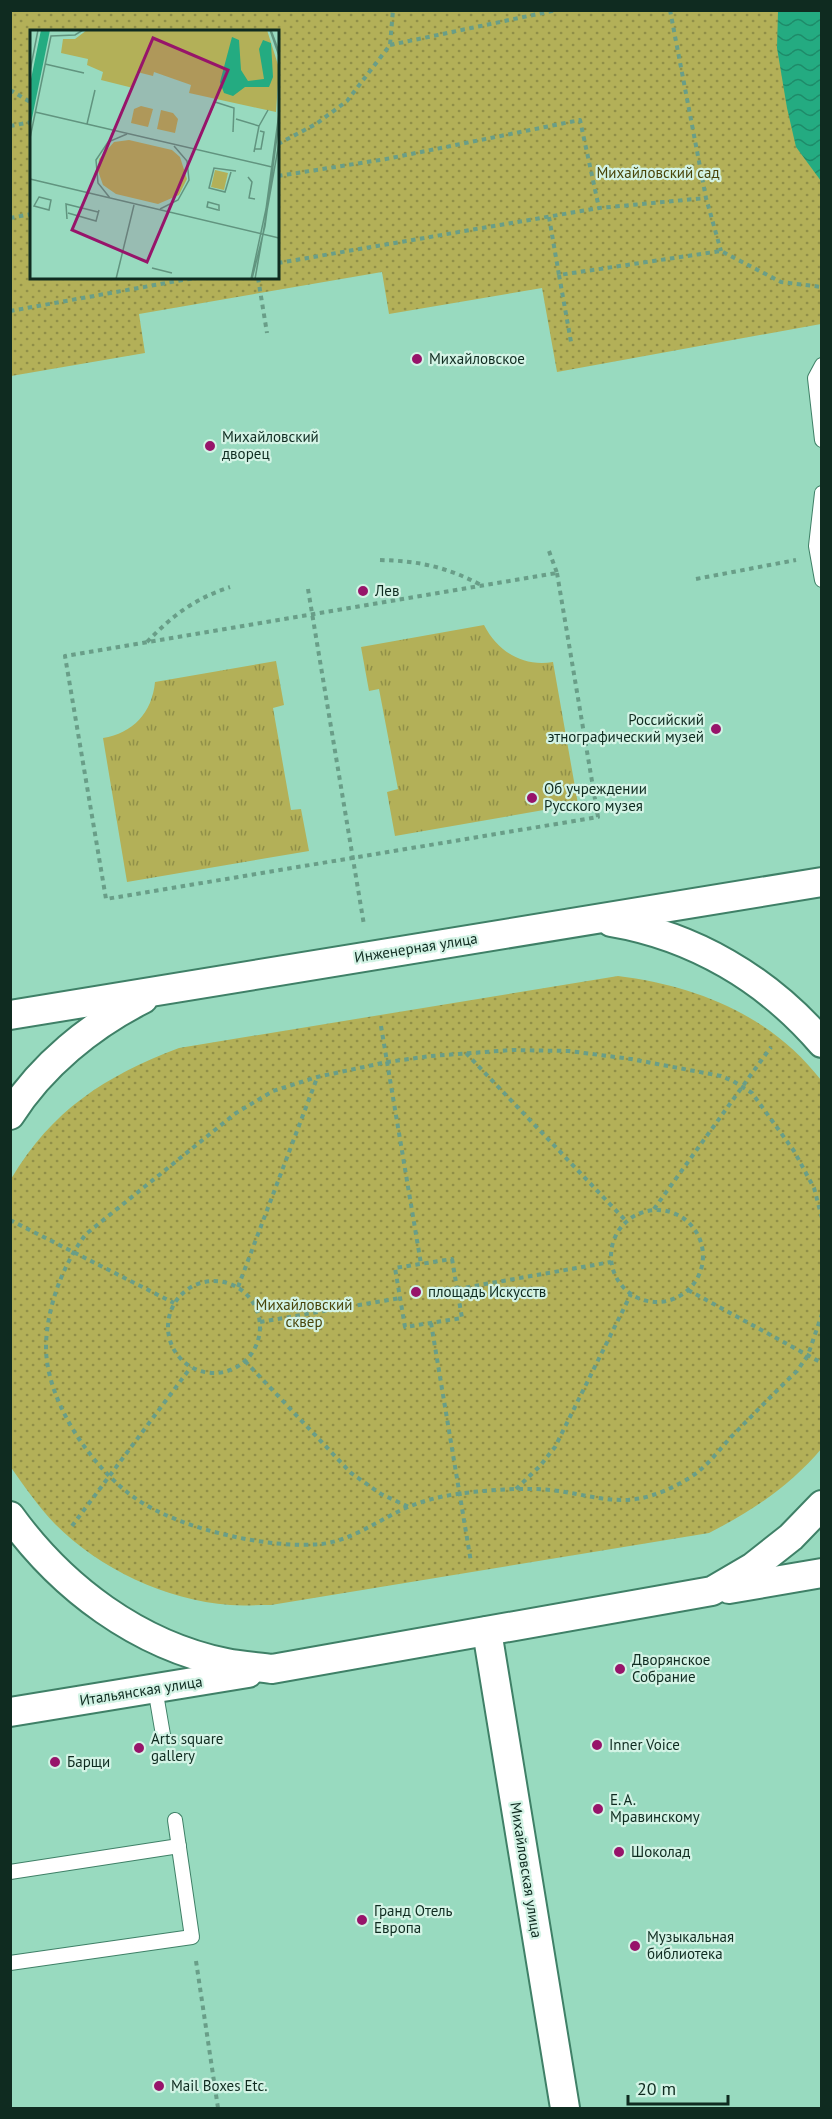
<svg xmlns="http://www.w3.org/2000/svg" width="832" height="2119" viewBox="0 0 832 2119" font-family="'PT Sans',sans-serif">
<style>
.grass{fill:url(#grass-tufts)}
.park{fill:url(#park-dots);fill-rule:evenodd}
.water{fill:url(#water-waves)}
.lines{fill:none;stroke-linecap:round;stroke-linejoin:round}
.lane-casing{stroke:#3f8067;stroke-width:16}
.street-casing{stroke:#3f8067;stroke-width:32}
.path{stroke:#699e88;stroke-width:4;stroke-dasharray:4.5 4.5;stroke-linecap:butt}
.lane{stroke:#fff;stroke-width:14}
.street{stroke:#fff;stroke-width:28}
.poi-dot{fill:#97146a;stroke:#d3f3e5;stroke-width:2}
.labels{text-anchor:middle;stroke-width:4.5;stroke-linejoin:round;paint-order:stroke}
.park-label{font-size:15px;fill:#48450a;stroke:#d3f3e5}
.poi-label{font-size:15px;fill:#0f2b20;stroke:#d3f3e5;text-anchor:start}
.street-label{font-size:15px;fill:#0f2b20;stroke:#d3f3e5}
.inset-road{fill:none;stroke:#61947f;stroke-width:1.5}
.view{fill:#97146a;fill-opacity:0.15;stroke:#97146a;stroke-width:3}
.inset-edge{fill:none;stroke:#0f2b20;stroke-width:3}
</style>
<defs>
<pattern id="grass-tufts" width="24" height="20" patternUnits="userSpaceOnUse" patternTransform="scale(1.5)"><rect width="24" height="20" fill="#b3b058"/><path d="M3 7l-1-3M5 7V3M7 7l1-3M15 17l-1-3M17 17v-4M19 17l1-3" fill="none" stroke="#908f48"/></pattern>
<pattern id="park-dots" width="8" height="8" patternUnits="userSpaceOnUse" patternTransform="scale(1.5)"><rect width="8" height="8" fill="#b3b058"/><path d="M2 2h.1M6 6h.1" fill="none" stroke="#908f48" stroke-width="1.8" stroke-linecap="round"/></pattern>
<pattern id="water-waves" width="16" height="10" patternUnits="userSpaceOnUse" patternTransform="scale(1.5)"><rect width="16" height="10" fill="#24ab81"/><path d="M0 5q4-4 8 0t8 0" fill="none" stroke="#1e8b69"/></pattern>
</defs>
<rect width="100%" height="100%" fill="#98dabf"/>
<g class="grass">
<path d="M484 625C498 652 523 667 553 662L578 804 395 836 387 792 398 789 379 689 369 691 361 647Z"/>
<path d="M276 661 284 705 273 708 291 810 301 809 309 851 127 882 103 738C133 733 152 713 155 682Z"/>
</g>
<g class="park">
<path d="M11 11H821V324L557 372 542 288 389 314 382 272 139 314 145 353 11 376ZM32 32H278V278H32Z"/>
<path d="M618 976C697 986 770 1015 821 1080L822 1448C790 1486 752 1511 709 1533L271 1605C257 1605 243 1606 230 1605 165 1600 100 1569 55 1524 38 1506 24 1486 10 1466L11 1179C52 1110 105 1076 179 1048Z"/>
</g>
<path class="water" d="M778 11H821V181L796 147 787 108 777 48Z"/>
<g class="lines">
<defs>
<g id="lane">
<path d="M822 365 815 378 822 440"/>
<path d="M822 493 816 546 822 580"/>
<path d="M155 1688 163 1735"/>
<path d="M10 1872 179 1846"/>
<path d="M10 1963 192 1937 175 1820"/>
</g>
<g id="street">
<path d="M611 922C694 936 767 979 822 1043"/>
<path d="M10 1015 822 882"/>
<path d="M10 1115C41 1066 91 1025 143 999"/>
<path d="M10 1516C62 1588 138 1645 226 1663 241 1666 257 1667 272 1669L712 1591 753 1567 791 1537 822 1505"/>
<path d="M729 1589 822 1573"/>
<path d="M487 1631 565 2108"/>
<path d="M10 1712 248 1673"/>
</g>
</defs>
<use href="#lane" class="lane-casing"/>
<use href="#street" class="street-casing"/>
<g class="path">
<path d="M670 10 706 198 721 251"/>
<path d="M390 45 557 10"/>
<path d="M10 90 32 103"/>
<path d="M10 126 32 122"/>
<path d="M278 144 316 124 347 101 390 45 393 10"/>
<path d="M278 176 386 159 580 120 599 208"/>
<path d="M549 217 559 275 721 251 781 282 822 287"/>
<path d="M10 218 32 214"/>
<path d="M278 263 599 208 706 198"/>
<path d="M559 275 571 342"/>
<path d="M258 278 267 333"/>
<path d="M10 311 194 278"/>
<path d="M549 551 557 573"/>
<path d="M380 560C420 561 447 567 483 586"/>
<path d="M557 573 598 817 106 899 65 656Z"/>
<path d="M696 579 796 560"/>
<path d="M308 589 364 925"/>
<path d="M147 642C173 615 194 599 230 587"/>
<path d="M381 1026 421 1264"/>
<path d="M466 1053 627 1222"/>
<path d="M654 1209 771 1047"/>
<circle cx="657" cy="1256" r="46"/>
<path d="M822 1218 814 1188 794 1151 752 1093 733 1081 721 1076 631 1059 569 1051 512 1050 431 1056 387 1062 317 1077 273 1091 236 1113 86 1234C63 1264 47 1307 46 1345 45 1401 93 1470 138 1500 183 1530 269 1549 322 1544 353 1540 380 1519 408 1507 432 1497 458 1493 484 1491 506 1489 529 1488 551 1490 587 1494 618 1507 653 1495 668 1490 687 1481 699 1471 711 1461 721 1448 731 1437 753 1415 774 1393 797 1371L808 1355 822 1314"/>
<path d="M10 1220 174 1303"/>
<path d="M452 1259 462 1318 405 1327 395 1268Z"/>
<circle cx="214" cy="1327" r="46"/>
<path d="M238 1287 317 1078"/>
<path d="M457 1289 611 1262"/>
<path d="M688 1290 822 1363"/>
<path d="M260 1322 400 1298"/>
<path d="M431 1323 471 1562"/>
<path d="M245 1361 351 1473 381 1494 409 1507"/>
<path d="M516 1489 540 1466 555 1447 631 1294"/>
<path d="M72 1526 191 1367"/>
<path d="M196 1961 218 2108"/>
</g>
<use href="#lane" class="lane"/>
<use href="#street" class="street"/>
</g>
<g class="poi-dot">
<circle cx="417" cy="359" r="6"/>
<circle cx="210" cy="446" r="6"/>
<circle cx="363" cy="591" r="6"/>
<circle cx="716" cy="729" r="6"/>
<circle cx="532" cy="798" r="6"/>
<circle cx="416" cy="1292" r="6"/>
<circle cx="620" cy="1669" r="6"/>
<circle cx="597" cy="1745" r="6"/>
<circle cx="139" cy="1748" r="6"/>
<circle cx="55" cy="1762" r="6"/>
<circle cx="598" cy="1809" r="6"/>
<circle cx="619" cy="1852" r="6"/>
<circle cx="362" cy="1920" r="6"/>
<circle cx="635" cy="1946" r="6"/>
<circle cx="159" cy="2086" r="6"/>
</g>
<g class="labels">
<g class="park-label">
<text x="658" y="178">Михайловский сад</text>
<text x="304" y="1310">Михайловский<tspan x="304" dy="17">сквер</tspan></text>
</g>
<g class="poi-label">
<text x="429" y="364">Михайловское</text>
<text x="222" y="442">Михайловский<tspan x="222" dy="17">дворец</tspan></text>
<text x="375" y="596">Лев</text>
<text x="704" y="725" text-anchor="end">Российский<tspan x="704" dy="17">этнографический музей</tspan></text>
<text x="544" y="794">Об учреждении<tspan x="544" dy="17">Русского музея</tspan></text>
<text x="428" y="1297">площадь Искусств</text>
<text x="632" y="1665">Дворянское<tspan x="632" dy="17">Собрание</tspan></text>
<text x="151" y="1744">Arts square<tspan x="151" dy="17">gallery</tspan></text>
<text x="609" y="1750">Inner Voice</text>
<text x="67" y="1767">Барщи</text>
<text x="610" y="1805">Е. А.<tspan x="610" dy="17">Мравинскому</tspan></text>
<text x="631" y="1857">Шоколад</text>
<text x="374" y="1916">Гранд Отель<tspan x="374" dy="17">Европа</tspan></text>
<text x="647" y="1942">Музыкальная<tspan x="647" dy="17">библиотека</tspan></text>
<text x="171" y="2091">Mail Boxes Etc.</text>
</g>
<g class="street-label">
<text transform="translate(416 948) rotate(-9)" y="5">Инженерная улица</text>
<text transform="translate(141 1691) rotate(-9)" y="5">Итальянская улица</text>
<text transform="translate(526 1870) rotate(81)" y="5">Михайловская улица</text>
</g>
</g>
<g transform="translate(30 30)">
<rect width="249" height="249" fill="#98dabf"/>
<path d="M111 76 123 79 118 97 101 93 104 79ZM131 80 143 83 148 89 145 103 127 99Z" fill="#b3b058"/>
<path d="M57 0H237L249 38 246 82 159 63 161 55 124 42 123 46 107 42 103 58 71 50 73 42 57 35 58 29 31 23 33 9H45ZM99 110 142 120 150 127 157 149 149 165 128 174 86 164 73 155 68 141 69 129 84 112Z" fill="#b3b058"/>
<path d="M185 140 198 143 194 160 181 157Z" fill="#b3b058"/>
<path d="M11 0H20L0 98V54ZM202 7 209 10 211 40 218 51 234 49 229 19 233 10 241 13 243 47 239 57H215L203 66 194 63 190 52Z" fill="#24ab81"/>
<path class="inset-road" d="M240 0 249 26M241 0 249 22M15 34 54 43M0 41 8 0M5 82 242 137M206 89 229 96 224 122M57 94 65 60M229 96 238 80M174 97 185 72 204 78 203 102M0 108 21 6 45 5 53 0M225 119H231L234 102 230 101M201 142 195 162 179 158 184 138 206 141M218 147 222 152 219 168 225 169M0 149 249 208M9 167 21 170 19 180 4 176ZM80 168 68 153 66 130 78 112 97 104M130 179 148 170 159 150 157 131 144 116M188 180 177 177 178 172 189 175V181M38 183 66 191 69 180M37 189 36 174 68 182M122 238 142 243M86 249 104 175M221 249 236 179 249 83M222 249 235 196 249 92M225 249 249 113"/>
<path class="view" d="M123 8 198 40 117 232 42 200Z"/>
<rect width="249" height="249" class="inset-edge"/>
</g>
<rect width="832" height="2119" fill="none" stroke="#0f2b20" stroke-width="24"/>
<path d="M628 2095v9h100v-9" fill="none" stroke="#0f2b20" stroke-width="3"/>
<text x="637" y="2095" font-size="18" fill="#0f2b20" stroke="#d3f3e5" stroke-width="4.5" paint-order="stroke">20 m</text>
</svg>
